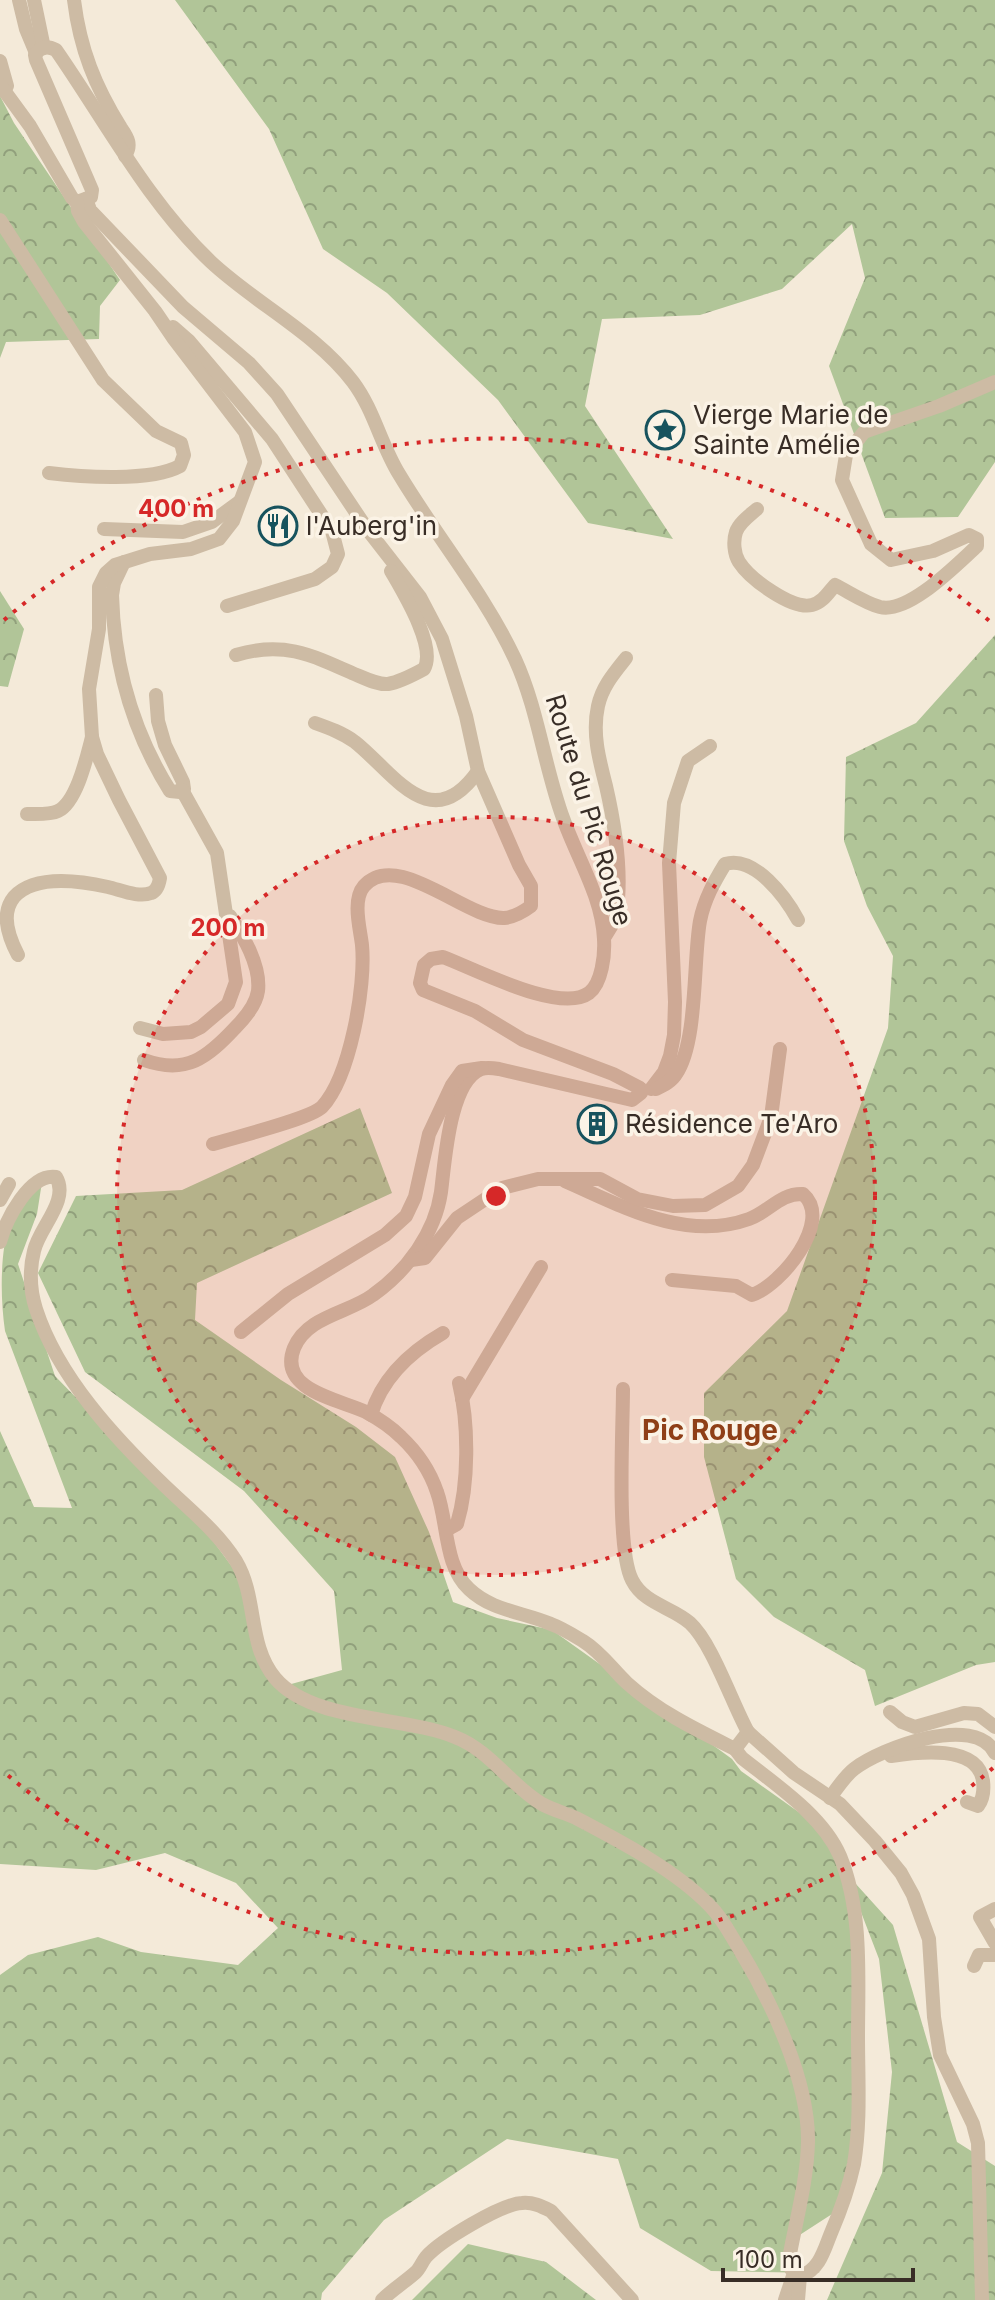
<svg xmlns="http://www.w3.org/2000/svg" width="995" height="2300" viewBox="0 0 995 2300" font-family="Inter,sans-serif">
<style>
.forest{fill:url(#forest-crowns)}
.lines{fill:none;stroke-linecap:round;stroke-linejoin:round}
.minor{stroke:#cdbba4;stroke-width:14}
.ring{fill:none;stroke:#d62828;stroke-width:4;stroke-dasharray:4 8}
.labels{text-anchor:middle;stroke-width:7;stroke-linejoin:round;paint-order:stroke}
.poi-label{font-size:26px;fill:#382d26;stroke:#fbf3e6;text-anchor:start}
.street-label{font-size:26px;fill:#382d26;stroke:#fbf3e6}
.neighbourhood-label{font-size:28px;font-weight:bold;fill:#8f3f17;stroke:#fbf3e6}
.centre{fill:#d62828;stroke:#fbf3e6;stroke-width:4}
.ring-label{font-size:24px;text-anchor:middle;font-weight:bold;fill:#d62828;stroke:#fbf3e6;stroke-width:7;stroke-linejoin:round;paint-order:stroke}
</style>
<defs>
<pattern id="forest-crowns" width="20" height="18" patternUnits="userSpaceOnUse" patternTransform="scale(2)"><rect width="20" height="18" fill="#b1c598"/><path d="M2 6a3 3 0 1 1 6 0M12 15a3 3 0 1 1 6 0" fill="none" stroke="#91a07c"/></pattern>
</defs>
<rect width="100%" height="100%" fill="#f4ead9"/>
<g class="forest">
<path d="M175 0H995V462L958 517 885 518 829 366 865 278 852 224 782 289 700 315 602 319 585 406 673 539 588 523 498 400 387 293 323 249 269 129Z"/>
<path d="M0 96 14 123 120 280 100 306 99 339 6 342 0 358Z"/>
<path d="M0 591 24 629 8 687 0 686Z"/>
<path d="M995 635V1662L976 1665 875 1706 865 1670 774 1617 736 1579 704 1457V1393L787 1311 888 1028 893 956 867 906 844 841 846 757 916 723Z"/>
<path d="M360 1108 392 1193 197 1283 195 1320 281 1380 356 1427 395 1457 429 1532 453 1602 497 1618 552 1630 699 1735 732 1759 741 1771 807 1818 843 1859 856 1948 858 2082 846 2205 795 2238 793 2265 820 2273 711 2271 640 2228 618 2159 507 2139 384 2220 322 2293 321 2300H0V1975L28 1955 98 1937 141 1952 238 1965 278 1928 236 1883 165 1853 96 1870 0 1864V1431L34 1507 72 1508 5 1331C0 1297 0 1252 10 1221 18 1207 32 1194 42 1182L37 1214 18 1264 55 1376 132 1455 188 1507 247 1587 269 1671 284 1686 342 1670 334 1591 244 1491 85 1372 38 1273 76 1196 182 1190Z"/>
<path d="M846 1873 893 1925 957 2142 995 2166V2300H827L882 2173 892 2072 879 1959Z"/>
<path d="M468 2244 546 2262 596 2300H412Z"/>
</g>
<g class="lines">
<g class="minor">
<path d="M19 0 26 29 36 53"/>
<path d="M34 0 44 48"/>
<path d="M74 0C80 49 95 86 121 128 128 138 132 145 125 156"/>
<path d="M0 61 7 86 4 91"/>
<path d="M0 85 30 126 72 198 77 202 85 199"/>
<path d="M86 199 91 197 92 190 36 60 35 55C41 46 48 46 56 50 106 122 147 201 211 262 256 304 316 333 353 382 374 410 381 445 399 474 436 536 484 593 515 659 538 709 544 766 563 818 577 858 602 896 604 939 605 955 602 983 589 993 560 1014 475 969 443 957L431 959 424 965 420 983 423 990 475 1011 523 1040 613 1074 640 1088 641 1093 632 1100 499 1069C493 1068 487 1067 481 1069 449 1082 445 1162 441 1192 435 1233 407 1271 373 1295 349 1313 307 1316 294 1348 277 1391 342 1400 366 1412 379 1419 391 1427 401 1437 417 1452 430 1471 437 1492 448 1522 444 1566 469 1589 492 1611 523 1612 551 1624 562 1628 573 1635 583 1641 601 1652 612 1669 627 1683 659 1712 697 1730 735 1749"/>
<path d="M86 199 90 210 183 307 249 363 277 394 367 529 420 597 442 639 466 716 478 771 519 865 531 886V906C523 912 515 917 504 918 466 919 397 849 364 886 352 900 360 928 362 945 366 986 350 1077 322 1107 310 1119 232 1138 213 1144"/>
<path d="M0 220 103 380 156 431 181 443 184 455 180 466C151 482 81 477 49 473"/>
<path d="M173 327 189 341 272 439 332 531 338 554 332 567 315 579 227 606"/>
<path d="M757 509C749 516 739 523 736 532 733 541 734 554 739 562 750 579 792 610 812 605 823 602 828 593 835 585 849 592 865 603 880 607 909 614 957 564 977 546V539L969 535 933 551 891 560 871 544 842 480 846 455 864 432 939 406 995 382"/>
<path d="M104 529 183 532 212 522 239 502"/>
<path d="M124 562 114 583 112 595C114 664 133 732 170 791L180 792 184 789 183 782 165 745 158 721 156 695"/>
<path d="M236 655C282 641 310 654 352 673 362 677 377 685 388 684 400 682 413 675 424 669 437 647 403 592 391 571"/>
<path d="M315 723C329 728 343 733 355 742 394 773 431 838 478 771"/>
<path d="M27 814C37 814 50 815 58 811 77 802 87 756 92 737"/>
<path d="M604 938C608 931 614 923 616 916 623 875 615 825 606 786 599 759 592 733 598 706 602 687 614 673 626 658"/>
<path d="M18 955C9 938 0 914 14 897 35 874 81 881 108 887 121 890 139 898 151 893 157 891 159 884 160 878L119 800 97 754 92 737 89 689 99 629V587L106 573 115 565 150 554 191 549 219 539 233 521 255 462 245 432 174 339 155 311 84 222 78 211 77 202"/>
<path d="M140 1028 163 1034 191 1032 201 1027 228 1004 236 982 217 853 182 790"/>
<path d="M144 1060C186 1075 207 1058 235 1028 245 1018 256 1005 258 991 261 965 243 936 230 916"/>
<path d="M651 1089 664 1072 670 1056 674 1035 675 1002 669 863 674 803 688 761 710 746"/>
<path d="M656 1089C664 1085 672 1081 676 1074 698 1042 693 959 700 921 704 900 714 882 725 864 755 855 786 898 798 920"/>
<path d="M565 1181C622 1206 685 1242 749 1219 769 1212 780 1193 803 1194 834 1221 781 1285 752 1295L736 1286 672 1280"/>
<path d="M0 1200 9 1184"/>
<path d="M0 1242C6 1219 30 1173 56 1177 70 1200 39 1228 34 1251 29 1271 30 1290 36 1309 58 1377 115 1438 165 1486 191 1511 217 1531 236 1561 258 1598 247 1644 275 1678 312 1722 405 1716 455 1737 491 1751 510 1785 542 1804 553 1810 565 1813 576 1818 620 1841 677 1871 711 1907 723 1919 731 1936 740 1950 771 2001 809 2081 808 2142 807 2182 796 2220 789 2259L791 2269 801 2276C820 2269 824 2250 831 2233 840 2212 849 2187 854 2164 861 2122 858 2079 858 2037 858 1978 863 1912 840 1856 823 1816 776 1785 742 1758L735 1749 748 1732 794 1773 840 1804 875 1841 901 1873 913 1895 929 1939 934 2017 940 2055 973 2124 978 2143 982 2300"/>
<path d="M411 1260 425 1258 457 1218 502 1188 538 1179H600L637 1199 673 1206 705 1205 738 1186 753 1165 771 1117 780 1049"/>
<path d="M241 1332 288 1294 385 1235 406 1216 415 1197 429 1134 452 1085 462 1071 482 1068"/>
<path d="M623 1389C623 1429 616 1549 632 1580 644 1604 672 1607 690 1623 712 1643 732 1703 748 1732"/>
<path d="M462 1399 541 1267"/>
<path d="M371 1415C382 1378 410 1352 443 1333"/>
<path d="M446 1530 457 1524C469 1484 469 1424 459 1383"/>
<path d="M890 1712 902 1722 915 1727 964 1713 978 1714 995 1727"/>
<path d="M891 1756C917 1752 978 1744 983 1781 984 1789 983 1799 978 1806L967 1802"/>
<path d="M830 1798C837 1788 845 1776 854 1769 881 1748 975 1713 995 1753"/>
<path d="M995 1909 980 1917 995 1943"/>
<path d="M974 1966 979 1955H995"/>
<path d="M382 2300C393 2289 405 2282 416 2272 420 2268 422 2262 426 2257 440 2241 501 2204 522 2203 533 2202 541 2206 551 2211L632 2300"/>
<path d="M785 2300 794 2273"/>
<path d="M798 2300 800 2276"/>
</g>
</g>
<circle cx="496" cy="1196" r="379" fill="#d62828" fill-opacity=".12"/>
<g class="ring">
<circle cx="496" cy="1196" r="379"/>
<path d="M993 1768A758 758 0 0 1 4 1772M4 620A758 758 0 0 1 993 624"/>
</g>
<defs>
<symbol id="sight-ring" viewBox="-11 -11 22 22"><circle r="9.5" fill="#fbf3e6" stroke="#17535e" stroke-width="1.5"/><path d="M0-6L1.8-2.2L6-1.7L2.9 1.2L3.7 5.4L0 3.3L-3.7 5.4L-2.9 1.2L-6-1.7L-1.8-2.2Z" fill="#17535e"/></symbol>
<symbol id="restaurant-ring" viewBox="-11 -11 22 22"><circle r="9.5" fill="#fbf3e6" stroke="#17535e" stroke-width="1.5"/><path d="M-5-6h1v4h1v-4h1v4h1v-4h1v5L-1.5 .5V6h-2V.5L-5-1ZM5-6V6H3V1.5H1.5Q1.5-4 5-6Z" fill="#17535e"/></symbol>
<symbol id="building-ring" viewBox="-11 -11 22 22"><circle r="9.5" fill="#fbf3e6" stroke="#17535e" stroke-width="1.5"/><path d="M-4-6H4V6H1V3H-1V6H-4ZM-2.5-4.3h1.7v1.8h-1.7ZM.8-4.3h1.7v1.8H.8ZM-2.5-1h1.7V.8h-1.7ZM.8-1h1.7V.8H.8Z" fill="#17535e"/></symbol>
</defs>
<g fill-rule="evenodd">
<use href="#sight-ring" x="643" y="408" width="44" height="44"/>
<use href="#restaurant-ring" x="256" y="504" width="44" height="44"/>
<use href="#building-ring" x="575" y="1102" width="44" height="44"/>
</g>
<g class="labels">
<g class="poi-label">
<text x="693" y="424">Vierge Marie de<tspan x="693" dy="30">Sainte Amélie</tspan></text>
<text x="306" y="535">l'Auberg'in</text>
<text x="625" y="1133">Résidence Te'Aro</text>
</g>
<g class="street-label">
<text transform="translate(589 810) rotate(73)" y="9">Route du Pic Rouge</text>
</g>
<g class="neighbourhood-label">
<text x="710" y="1440">Pic Rouge</text>
</g>
</g>
<circle cx="496" cy="1196" r="12" class="centre"/>
<g class="ring-label">
<text x="176" y="517">400 m</text>
<text x="228" y="936">200 m</text>
</g>
<path d="M723 2268v12h190v-12" fill="none" stroke="#382d26" stroke-width="4"/>
<text x="735" y="2268" font-size="24" fill="#382d26" stroke="#fbf3e6" stroke-width="6" paint-order="stroke">100 m</text>
</svg>
